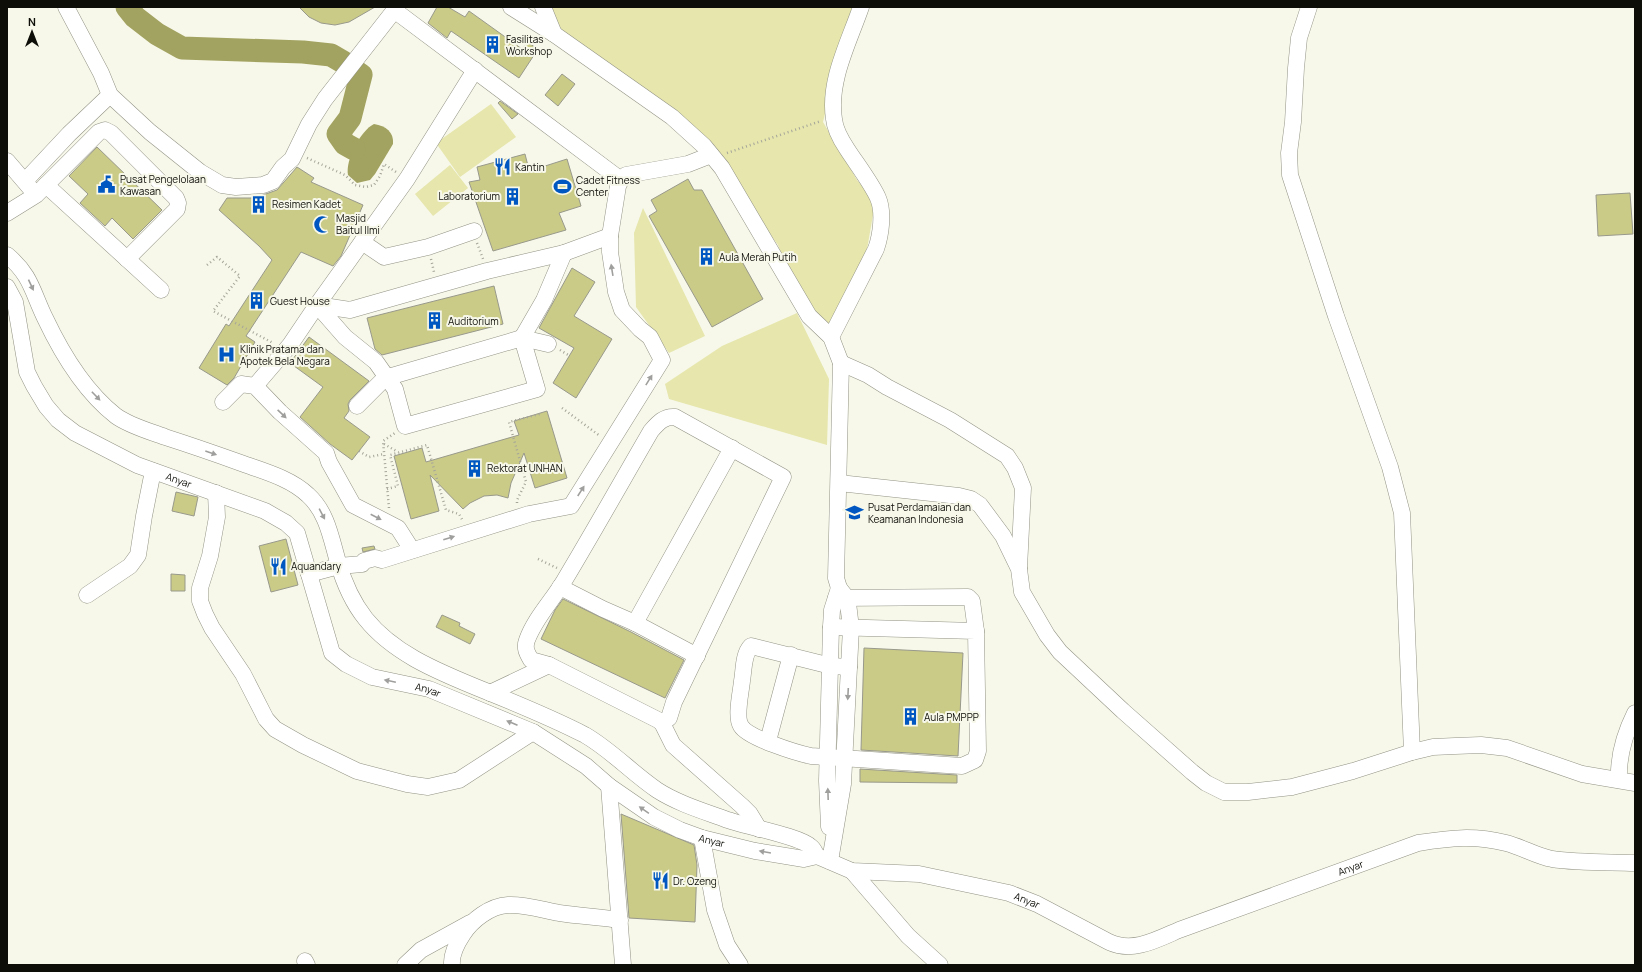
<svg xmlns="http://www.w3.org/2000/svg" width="1642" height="972" viewBox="0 0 1642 972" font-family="Manrope,sans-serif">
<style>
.green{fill:#e6e6ad}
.water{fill:#a2a261}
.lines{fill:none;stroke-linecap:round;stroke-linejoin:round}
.river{stroke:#a2a261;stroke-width:23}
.building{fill:#cbcb88;stroke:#98998b}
.minor-casing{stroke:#939386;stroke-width:17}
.path{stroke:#a5a59a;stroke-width:2.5;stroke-dasharray:1 3;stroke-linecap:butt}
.minor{stroke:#fff;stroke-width:16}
.oneway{fill:#9f9f9d}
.labels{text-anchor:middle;stroke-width:4;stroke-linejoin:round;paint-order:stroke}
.poi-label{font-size:10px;fill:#0e0e09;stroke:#f7f8e9;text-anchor:start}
.street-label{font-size:10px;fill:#0e0e09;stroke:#f7f8e9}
</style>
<rect width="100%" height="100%" fill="#f7f8e9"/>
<g class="green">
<path d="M551 7H860L839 57 823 122 857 180 870 195 874 209 866 255 835 325H824L794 291 778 245 706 145 564 36Z"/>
<path d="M491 104 516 137 460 177 436 143Z"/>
<path d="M450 165 468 188 433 216 415 194Z"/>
<path d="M643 208 705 336 669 353 636 307 634 233Z"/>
<path d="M797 313 829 379 827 445 669 399 665 384 722 346Z"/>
</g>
<path class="water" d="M374 124C386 126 394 132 393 144L375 174 370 180 357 183 348 175C345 160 361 130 374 124Z"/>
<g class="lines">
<path class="river" d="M127 7 135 17 157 34 182 48 303 52 331 55 343 62 361 75 350 118 338 134 345 144 354 149"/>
</g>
<g class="building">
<path d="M299 7H375L349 22 335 25 321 23 309 17Z"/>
<path d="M437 7H448L465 17 469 11 522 49 527 42 538 49 519 78 451 31 447 38 428 23Z"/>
<path d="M562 74 575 84 558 106 545 95Z"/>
<path d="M500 101 518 114 512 119 498 103Z"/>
<path d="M97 147 162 210 133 239 112 218 105 226 80 203 88 194 69 176Z"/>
<path d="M525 154 528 166 540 163 542 167 567 159 581 206 559 213 566 230 493 251 469 182 480 180 477 167Z"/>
<path d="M297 167 314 178 311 182 363 205 341 256 333 266 301 252 246 336 255 342 234 378 227 385 199 368 226 324 229 326 272 260 259 246 219 210 227 198H258L263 195 277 190Z"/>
<path d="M688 179 694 190H702L763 299 712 327 649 216 657 211 651 200Z"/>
<path d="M1630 193 1633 234 1598 236 1596 195Z"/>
<path d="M572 268 595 282 574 316 612 339 576 398 553 383 574 348 539 328Z"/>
<path d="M494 286 503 324 382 355 375 349 367 318Z"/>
<path d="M309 337 369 381 350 400 348 404 349 411 344 418 370 437 352 460 330 444 300 417 323 387 290 363Z"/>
<path d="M547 411 567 478 535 488 524 453 511 483 508 498 497 495 484 496 470 503 463 509 430 475 439 511 411 519 394 456 422 448 426 462 519 435 514 421Z"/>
<path d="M176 492 198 497 194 516 172 511Z"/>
<path d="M286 539 298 585 271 592 259 546Z"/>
<path d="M374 546 375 549 363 552 362 548Z"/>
<path d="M171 574 185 575V591H171Z"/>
<path d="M563 599 631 632 684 660 665 698 541 639 555 610Z"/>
<path d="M442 615 460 623 459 626 475 634 470 644 436 627Z"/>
<path d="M864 648 963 653 958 756 861 750Z"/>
<path d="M860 769 957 775V783L860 782Z"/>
<path d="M621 814 694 845 697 865 695 922 629 918Z"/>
</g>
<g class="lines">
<defs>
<g id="minor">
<path d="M66 7 101 73 110 95 150 132 200 172 222 185 236 187 263 185 273 181 283 167 292 159 309 124 325 99 397 7"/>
<path d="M511 7 554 34 672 117 704 146 722 168 809 316 831 337 841 363 836 578 839 588 846 597 848 603 851 628 843 784 830 861"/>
<path d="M543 7 554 34"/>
<path d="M1309 7 1299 38 1296 68 1293 122 1289 153 1290 175 1336 316 1390 467 1402 513 1412 752"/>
<path d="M394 10 621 180"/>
<path d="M7 161 31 189"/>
<path d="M25 181 69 134 110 95"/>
<path d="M46 185 161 290"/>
<path d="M7 213 36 195 99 132 105 130 111 133 176 198 178 203 177 209 127 259"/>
<path d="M362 242 384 257 428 247 474 231"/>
<path d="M7 255C31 275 32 291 45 318 62 354 84 391 116 416 130 426 149 431 165 437 190 445 216 454 241 463 263 471 290 478 308 495 327 512 331 538 338 562 351 608 373 635 415 659 438 672 463 682 488 692 520 705 554 719 585 735 611 750 632 773 657 790 677 803 703 811 725 819 743 826 800 836 811 847 814 849 815 853 817 856"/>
<path id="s1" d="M7 287 15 302 27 372 34 386 46 406 58 420 75 433 137 465 265 511 286 523 297 533 332 653 346 664 372 677 429 689 533 732 586 766 609 786 654 817 680 830 702 838 755 851 804 859 817 856 852 871 919 874 1009 893 1037 904 1109 942C1133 953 1156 940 1179 930L1418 843C1450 838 1474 835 1506 843 1522 847 1536 856 1552 859 1579 863 1608 862 1635 863"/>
<path d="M317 305 345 337 376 362 395 389 405 426 537 389 522 338 544 300 564 253"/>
<path d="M317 305 350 310 487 271 564 253 610 236"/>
<path d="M831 337 876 249C881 235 884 212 878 198 872 184 856 163 847 149 841 140 835 130 834 119 828 81 849 42 861 7"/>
<path d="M841 363 868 375 887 387 950 420 1007 456 1015 468 1023 488 1019 568"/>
<path d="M255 386 290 345 317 305 407 179 475 70"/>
<path d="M223 402 241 384 255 386 280 412 326 453 329 462 353 505 398 528 412 550"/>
<path d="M357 406 385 378 522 338 548 344"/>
<path d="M839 483 959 496 971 499 980 505 1003 536 1019 569 1022 592 1047 635 1060 652 1123 711 1192 772 1206 783 1224 792H1248L1292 787 1353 771 1412 752 1433 747 1455 746 1481 745 1507 748 1582 774 1635 783"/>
<path d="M216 493 217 517 210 556 200 588V601L205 614 212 628 243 674 266 719 275 729 303 745 357 771 407 784 428 787 459 780 533 732"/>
<path d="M309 574 339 566 362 564 364 561 375 558 382 560 529 514 571 506 662 360 650 337 640 329 622 310 616 292 610 252V236L618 186 621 180 626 175 688 164 711 155"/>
<path d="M560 587 603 609 635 623 697 656"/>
<path d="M87 595 130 566 138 555 144 516 153 471"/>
<path d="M836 598 968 597 972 601 976 631"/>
<path d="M635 623 732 448"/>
<path d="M831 627 976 631 978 751 975 760 962 766 811 756C797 753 748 738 741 726 735 717 741 692 742 681 744 670 743 654 751 646L831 666 849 667"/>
<path d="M549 665 531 660C527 653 524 648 527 640 535 618 552 601 564 581 594 531 622 481 651 431 658 423 664 416 675 417L783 477 674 702 669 718 662 723 673 745 742 806 750 814 759 829"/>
<path d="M490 693 549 665 658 720 662 723"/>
<path d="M768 741 791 655"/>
<path d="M1619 780C1618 756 1624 735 1635 713"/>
<path d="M609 786 623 965"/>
<path d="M829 827 827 781 831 627 832 610 839 588"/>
<path d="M702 838 715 910 727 945 740 965"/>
<path d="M852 871 908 936 940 965"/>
<path d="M305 961 307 965"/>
<path d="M405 965 421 950 470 923"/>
<path d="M452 965C451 954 457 943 463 934 472 920 490 906 508 905 524 904 543 910 559 913 579 916 600 917 620 920"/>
</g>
</defs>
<use href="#minor" class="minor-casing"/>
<g class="path">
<path d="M727 153 821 121"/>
<path d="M307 158 345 175 355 185 366 187 374 185 380 176 384 164 396 172"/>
<path d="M477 243 483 259"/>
<path d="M431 259 434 272"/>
<path d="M207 265 217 257 240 276 213 311 273 343"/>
<path d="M560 350 570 356"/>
<path d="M562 408 600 436"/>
<path d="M384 444 398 452"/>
<path d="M359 451 369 457 384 454"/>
<path d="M387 489 398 486 390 455 427 445 446 510 459 514 463 521"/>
<path d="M517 503V500L526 482 509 422 540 414"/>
<path d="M389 508 383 441 395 433"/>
<path d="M538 559 557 568"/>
</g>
<use href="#minor" class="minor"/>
</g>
<defs><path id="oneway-solid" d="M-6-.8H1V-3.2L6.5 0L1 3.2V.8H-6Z"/></defs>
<g class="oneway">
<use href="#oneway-solid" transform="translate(612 270) rotate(-99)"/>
<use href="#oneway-solid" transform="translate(31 285) rotate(65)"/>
<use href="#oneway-solid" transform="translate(649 380) rotate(-58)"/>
<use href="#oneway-solid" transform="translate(96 396) rotate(46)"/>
<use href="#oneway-solid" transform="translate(282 414) rotate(43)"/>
<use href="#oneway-solid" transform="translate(211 453) rotate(19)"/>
<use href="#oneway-solid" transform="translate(581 491) rotate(-57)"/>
<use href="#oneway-solid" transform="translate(322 514) rotate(62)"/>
<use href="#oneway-solid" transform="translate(376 517) rotate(27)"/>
<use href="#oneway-solid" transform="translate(449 538) rotate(-18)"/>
<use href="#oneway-solid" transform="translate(390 681) rotate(-168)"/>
<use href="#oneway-solid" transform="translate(848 694) rotate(93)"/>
<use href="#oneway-solid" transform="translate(512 723) rotate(-157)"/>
<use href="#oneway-solid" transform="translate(828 794) rotate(-92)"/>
<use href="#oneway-solid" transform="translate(644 810) rotate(-145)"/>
<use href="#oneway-solid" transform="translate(765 852) rotate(-170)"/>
</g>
<defs>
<symbol id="building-bare" viewBox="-9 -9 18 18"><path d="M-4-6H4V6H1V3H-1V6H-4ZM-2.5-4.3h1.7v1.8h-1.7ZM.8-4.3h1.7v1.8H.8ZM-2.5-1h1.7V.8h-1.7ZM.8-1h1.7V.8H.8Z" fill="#0057c1" stroke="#f7f8e9" stroke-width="2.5" paint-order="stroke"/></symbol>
<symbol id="restaurant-bare" viewBox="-9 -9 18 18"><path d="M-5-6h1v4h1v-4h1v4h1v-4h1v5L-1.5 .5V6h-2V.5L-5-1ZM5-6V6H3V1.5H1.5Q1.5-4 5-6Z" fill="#0057c1" stroke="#f7f8e9" stroke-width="2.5" paint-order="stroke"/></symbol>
<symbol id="civic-bare" viewBox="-9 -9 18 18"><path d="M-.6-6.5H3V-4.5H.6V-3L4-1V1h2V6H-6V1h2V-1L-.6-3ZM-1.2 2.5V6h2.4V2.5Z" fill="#0057c1" stroke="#f7f8e9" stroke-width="2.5" paint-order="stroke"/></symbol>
<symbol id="stadium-bare" viewBox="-9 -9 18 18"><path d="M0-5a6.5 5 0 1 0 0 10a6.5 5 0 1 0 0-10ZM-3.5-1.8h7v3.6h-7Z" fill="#0057c1" stroke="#f7f8e9" stroke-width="2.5" paint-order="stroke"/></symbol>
<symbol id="mosque-bare" viewBox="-9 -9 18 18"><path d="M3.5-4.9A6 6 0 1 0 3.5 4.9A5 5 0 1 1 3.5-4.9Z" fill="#0057c1" stroke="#f7f8e9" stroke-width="2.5" paint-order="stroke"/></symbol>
<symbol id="hospital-bare" viewBox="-9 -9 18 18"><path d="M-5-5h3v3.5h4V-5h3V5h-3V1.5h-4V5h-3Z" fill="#0057c1" stroke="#f7f8e9" stroke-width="2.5" paint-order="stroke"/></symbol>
<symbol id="university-bare" viewBox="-9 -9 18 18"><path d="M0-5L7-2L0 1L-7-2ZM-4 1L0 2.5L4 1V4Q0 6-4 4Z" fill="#0057c1" stroke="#f7f8e9" stroke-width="2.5" paint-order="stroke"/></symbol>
</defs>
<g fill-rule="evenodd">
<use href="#building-bare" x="480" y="32" width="25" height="25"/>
<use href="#restaurant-bare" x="490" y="154" width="25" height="25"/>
<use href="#civic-bare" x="94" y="172" width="25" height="25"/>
<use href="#stadium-bare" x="550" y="174" width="25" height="25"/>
<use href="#building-bare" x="500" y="184" width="25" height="25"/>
<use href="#building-bare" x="246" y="192" width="25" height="25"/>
<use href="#mosque-bare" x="310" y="212" width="25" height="25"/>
<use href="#building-bare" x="694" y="244" width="25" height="25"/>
<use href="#building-bare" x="244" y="288" width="25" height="25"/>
<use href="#building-bare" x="422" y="308" width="25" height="25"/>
<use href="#hospital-bare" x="214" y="342" width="25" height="25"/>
<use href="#building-bare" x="462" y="456" width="25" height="25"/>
<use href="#university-bare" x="842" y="500" width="25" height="25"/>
<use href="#restaurant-bare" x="266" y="554" width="25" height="25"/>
<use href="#building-bare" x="898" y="704" width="25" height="25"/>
<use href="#restaurant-bare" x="648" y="868" width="25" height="25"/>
</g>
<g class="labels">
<g class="poi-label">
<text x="506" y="43">Fasilitas<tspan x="506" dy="12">Workshop</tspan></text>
<text x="515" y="171">Kantin</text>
<text x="120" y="183">Pusat Pengelolaan<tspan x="120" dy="12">Kawasan</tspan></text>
<text x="576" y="184">Cadet Fitness<tspan x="576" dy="12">Center</tspan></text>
<text x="500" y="200" text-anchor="end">Laboratorium</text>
<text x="272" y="208">Resimen Kadet</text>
<text x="336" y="222">Masjid<tspan x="336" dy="12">Baitul Ilmi</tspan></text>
<text x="719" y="261">Aula Merah Putih</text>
<text x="270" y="305">Guest House</text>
<text x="448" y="325">Auditorium</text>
<text x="240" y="353">Klinik Pratama dan<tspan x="240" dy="12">Apotek Bela Negara</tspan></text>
<text x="487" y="472">Rektorat UNHAN</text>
<text x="868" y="511">Pusat Perdamaian dan<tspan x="868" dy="12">Keamanan Indonesia</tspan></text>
<text x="291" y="570">Aquandary</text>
<text x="924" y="721">Aula PMPPP</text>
<text x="673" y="885">Dr. Ozeng</text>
</g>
<g class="street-label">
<text dy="4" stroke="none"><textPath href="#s1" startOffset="281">Anyar</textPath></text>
<text dy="4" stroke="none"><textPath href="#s1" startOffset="641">Anyar</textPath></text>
<text dy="4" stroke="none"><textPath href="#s1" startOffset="965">Anyar</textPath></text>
<text dy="4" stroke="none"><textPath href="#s1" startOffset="1637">Anyar</textPath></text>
<text dy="4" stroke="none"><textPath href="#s1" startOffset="1289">Anyar</textPath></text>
</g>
</g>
<rect width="1642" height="972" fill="none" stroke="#0e0e09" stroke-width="16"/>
<g transform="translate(32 32)" stroke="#f7f8e9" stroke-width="3" paint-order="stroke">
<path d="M0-3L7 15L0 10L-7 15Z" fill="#0e0e09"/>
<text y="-6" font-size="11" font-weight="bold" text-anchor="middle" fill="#0e0e09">N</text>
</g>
</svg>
